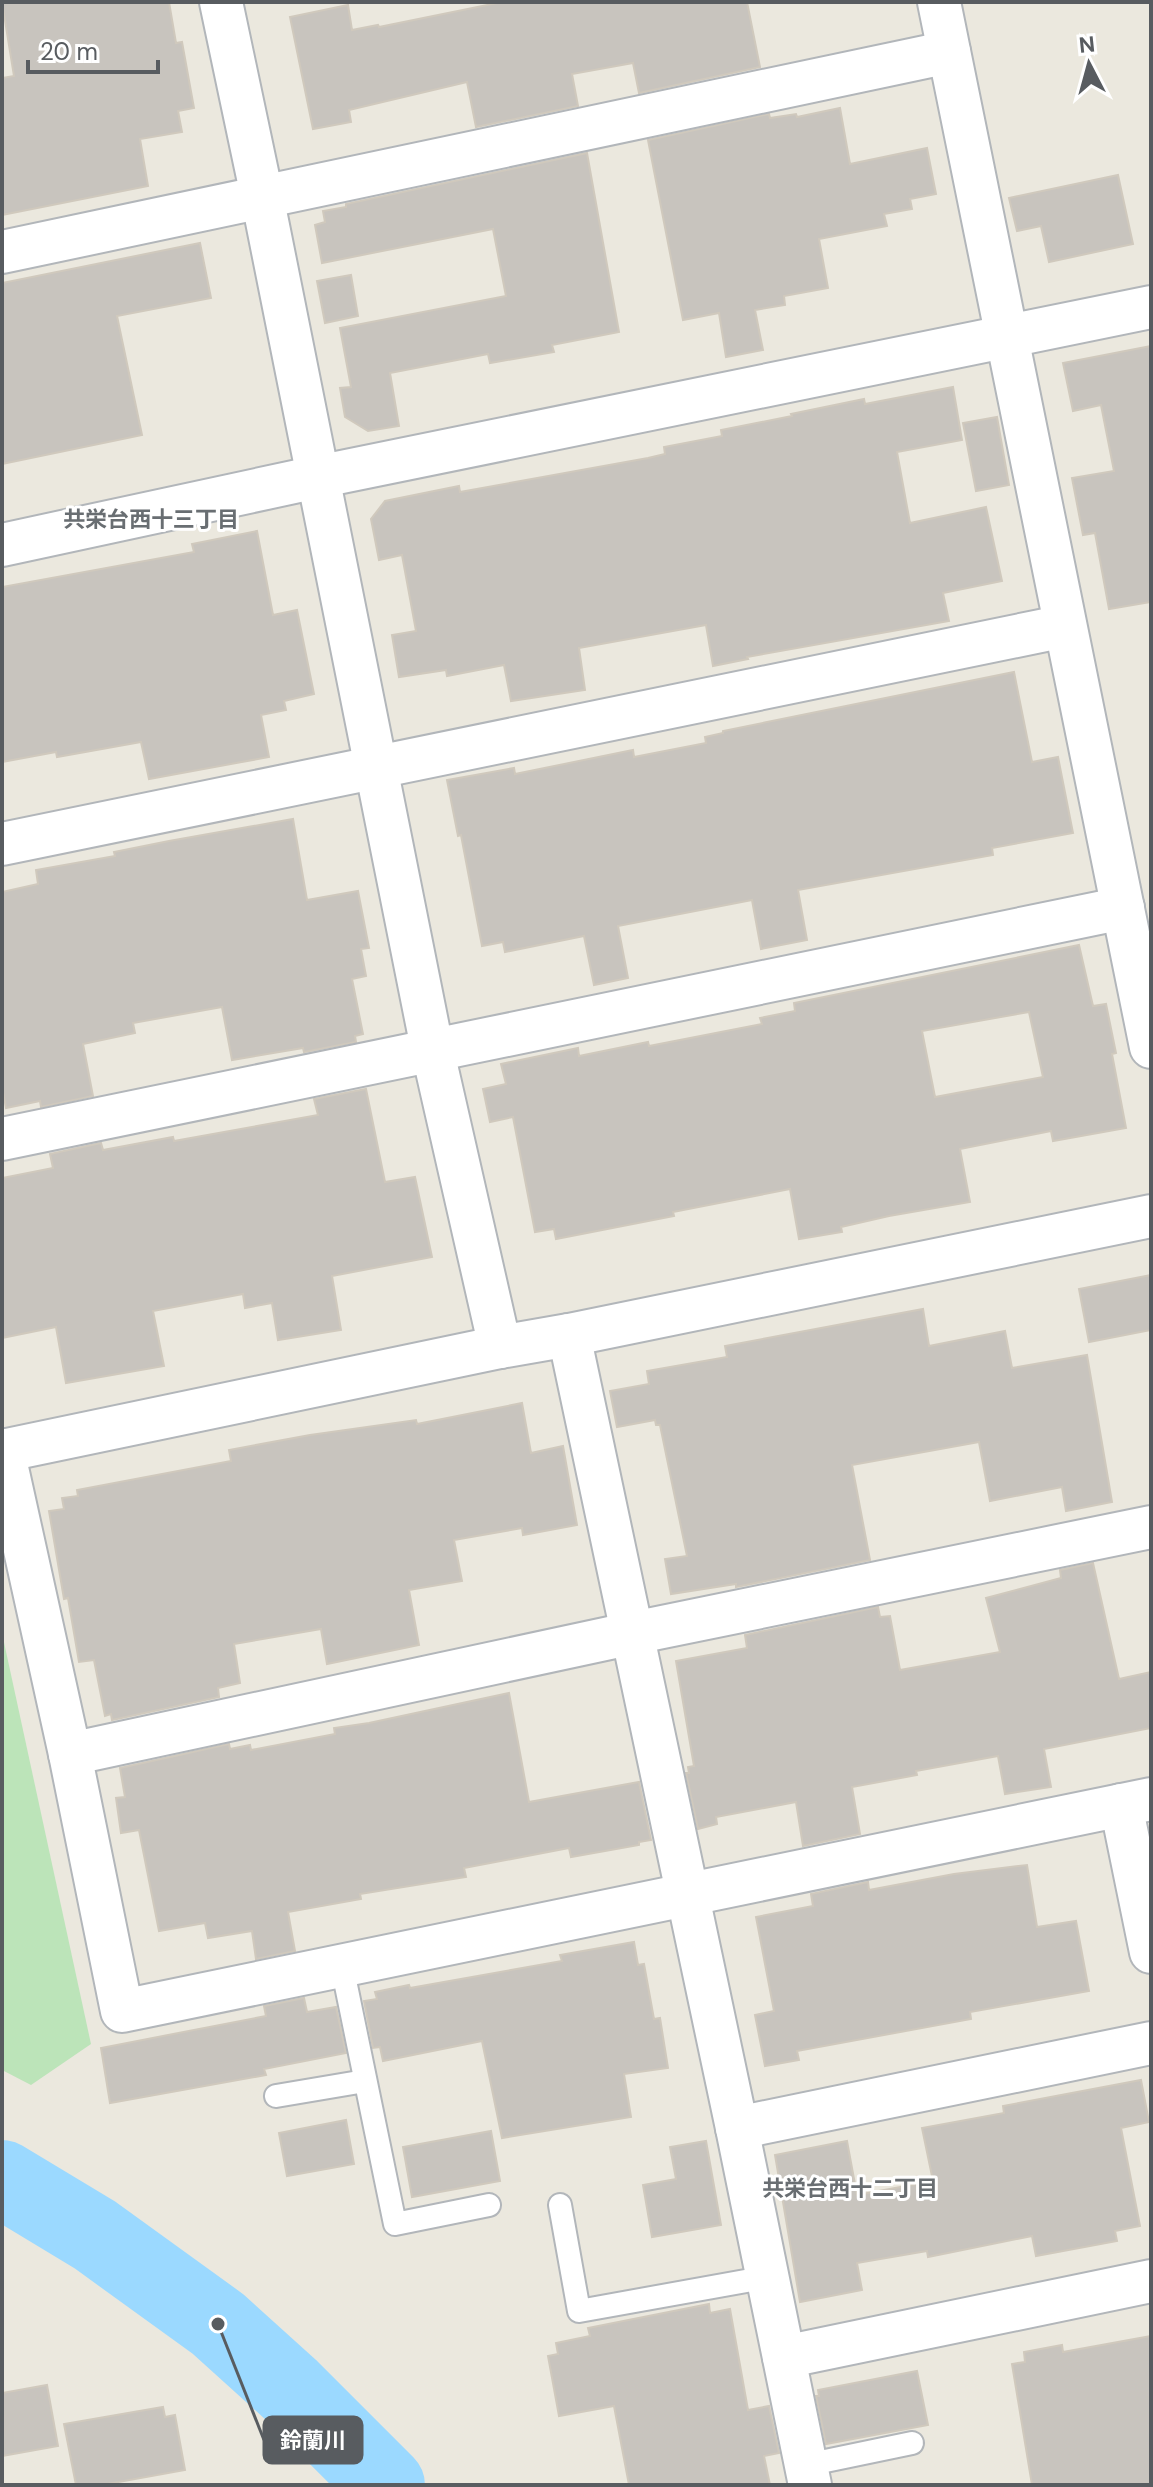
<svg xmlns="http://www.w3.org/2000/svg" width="1153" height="2487" viewBox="0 0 1153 2487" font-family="'DM Sans','Noto Sans JP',sans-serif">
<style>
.green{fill:#bce4b9}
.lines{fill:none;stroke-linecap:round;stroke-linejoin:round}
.river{stroke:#9bd9ff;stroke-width:78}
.building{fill:#c8c4be;stroke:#d0c9bd;stroke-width:2;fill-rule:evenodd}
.lane-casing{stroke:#b2b6ba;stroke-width:26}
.street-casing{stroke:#b2b6ba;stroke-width:46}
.lane{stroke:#fff;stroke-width:22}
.street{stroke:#fff;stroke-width:42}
.labels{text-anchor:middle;stroke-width:6;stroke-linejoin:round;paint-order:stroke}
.neighbourhood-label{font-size:22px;font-weight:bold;fill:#696e72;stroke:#fff}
.leader{fill:none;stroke:#585c60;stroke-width:3}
.callout-dot{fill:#585c60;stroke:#fff;stroke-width:3}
.callout{fill:#585c60;stroke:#585c60;stroke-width:3}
.callout-label{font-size:22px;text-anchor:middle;font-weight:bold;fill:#fff}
</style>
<rect width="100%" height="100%" fill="#ebe8de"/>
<path class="green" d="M2 1633 91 2044 31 2085 2 2070Z"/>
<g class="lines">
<path class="river" d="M2 2179 95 2235 218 2324 291 2390 386 2485"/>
</g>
<g class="building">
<path d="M2 2H169L176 43 182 42 194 108 178 111 182 132 140 139 148 186 2 215V78L14 76Z"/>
<path d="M502 2H747L760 67 639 93 633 63 572 74 578 106 476 127 467 82 349 110 351 122 313 129 290 17 348 5 352 30 378 25 379 27Z"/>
<path d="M840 108 850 164 927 148 936 194 910 199 912 209 884 214 887 226 819 239 828 288 784 296 785 305 755 310 763 350 726 357 719 313 683 320 648 140 769 114 770 118 796 114 797 117Z"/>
<path d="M587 153 619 332 552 345 554 352 490 363 488 354 390 373 399 426 368 431 345 417 340 388 351 387 340 328 506 296 493 229 322 263 315 225 325 222 323 211 346 207V204Z"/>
<path d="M1118 175 1133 244 1049 262 1041 226 1017 231 1009 198Z"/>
<path d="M200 243 211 298 117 316 142 435 2 464V283Z"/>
<path d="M351 275 358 316 325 323 317 281Z"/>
<path d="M1151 346V602L1109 609 1095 533 1083 535 1072 478 1114 471 1101 405 1073 411 1063 363Z"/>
<path d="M953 387 962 440 897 452 910 523 986 507 1002 581 943 593 949 621 747 657 748 659 713 666 706 625 579 648 585 690 511 701 504 665 447 676 446 670 399 677 392 635 416 631 402 555 379 560 371 519 385 501 459 486 460 492 648 458 665 454 664 447 722 436 721 430 792 416 791 414 864 399 865 404Z"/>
<path d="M997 417 1009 485 976 491 963 423Z"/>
<path d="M257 531 273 615 297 610 314 694 284 701 286 710 261 715 269 757 149 779 141 742 57 757 56 752 2 762V587L194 552 192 544Z"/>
<path d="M1014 672 1032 762 1058 757 1073 833 992 848 993 855 798 890 807 940 761 949 752 900 618 926 628 978 594 985 584 936 505 952 503 942 482 946 461 835 458 836 447 780 514 768 515 774 633 750 634 757 706 743 705 737 723 733V731Z"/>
<path d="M293 819 307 900 358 891 369 948 361 949 366 976 352 979 363 1034 355 1036 356 1042 304 1052 303 1048 232 1060 222 1007 133 1023 135 1033 83 1044 93 1096 41 1107 40 1101 6 1108 2 1087V892L38 884 36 870 115 856 114 852 169 841Z"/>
<path d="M1079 945 1093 1006 1106 1004 1116 1053 1112 1054 1126 1128 1053 1141 1051 1131 960 1149 970 1202 889 1216 841 1227 842 1232 799 1239 790 1189 673 1212 674 1216 556 1239 554 1229 535 1232 513 1117 490 1122 483 1089 506 1084 501 1064 578 1048 579 1056 648 1042 649 1046 762 1024 760 1018 795 1011 794 1003ZM1029 1012 1043 1077 935 1097 922 1031Z"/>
<path d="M366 1089 385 1182 415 1177 432 1257 332 1276 341 1330 278 1340 272 1303 245 1308 243 1294 153 1311 164 1366 66 1383 56 1327 2 1338V1178L53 1168 50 1154 101 1143 103 1150 173 1137 174 1141 318 1115 314 1099Z"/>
<path d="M1151 1275V1330L1089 1342 1079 1289Z"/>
<path d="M923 1309 929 1346 1005 1331 1012 1368 1087 1355 1112 1502 1066 1511 1062 1487 990 1501 979 1442 852 1465 870 1560 736 1587V1584L671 1594 665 1559 687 1556 660 1425H656L655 1420 617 1427 610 1391 649 1384 647 1371 727 1357 725 1346Z"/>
<path d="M522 1403 531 1453 563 1446 577 1525 523 1535 522 1528 454 1540 462 1581 409 1590 419 1645 327 1664 321 1629 234 1644 240 1683 218 1688 219 1697 112 1720 111 1714 105 1716 94 1660 79 1662 68 1598 64 1599 49 1511 64 1509 62 1498 78 1496 77 1490 231 1461 229 1450 310 1435 416 1420 417 1424Z"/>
<path d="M1093 1563 1119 1679 1151 1672V1728L1044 1749 1051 1787 1005 1794 998 1756 916 1771 917 1775 852 1787 860 1834 803 1846 796 1802 716 1817 717 1824 698 1829 686 1773H689L688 1767 694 1766 676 1661 747 1648 745 1635 878 1607 880 1617 890 1616 900 1670 1000 1652 986 1598 1061 1578 1060 1570Z"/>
<path d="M509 1693 529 1802 639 1782 651 1840 639 1842V1845L571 1857 569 1848 464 1868 466 1877 360 1894 361 1899 288 1912 295 1951 256 1959 252 1931 208 1938 205 1923 159 1931 139 1830 121 1833 116 1798 125 1797 120 1768 229 1744 230 1749 250 1745 251 1750 335 1734 334 1728 369 1723Z"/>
<path d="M1027 1865 1037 1927 1076 1921 1089 1991 970 2012 971 2019 797 2051 799 2060 765 2066 755 2015 774 2011 756 1917 813 1906 811 1894 868 1882 869 1890 954 1874Z"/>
<path d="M634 1942 638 1965 644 1964 654 2019 660 2018 668 2068 624 2074 631 2117 502 2138 482 2041 383 2061 380 2047 373 2048 364 2001 377 1999 375 1992 409 1985 410 1988 562 1961 560 1955Z"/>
<path d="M304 1998 307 2012 336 2007 346 2053 264 2069 266 2075 110 2103 101 2048 266 2016 264 2006Z"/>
<path d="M1141 2080 1149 2122 1121 2128 1140 2226 1115 2231 1117 2241 1036 2256 1032 2236 928 2257 927 2251 857 2263 862 2290 800 2302 775 2155 847 2141 857 2195 933 2181 922 2128 1004 2113 1003 2106Z"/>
<path d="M346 2120 354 2164 287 2176 279 2133Z"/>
<path d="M491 2131 500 2181 412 2197 403 2147Z"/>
<path d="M706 2141 721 2225 652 2237 643 2185 676 2179 670 2147Z"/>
<path d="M709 2304 710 2313 730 2309 748 2410 769 2406 779 2453 764 2456 770 2485H629L614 2406 559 2416 548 2356 558 2354 556 2343 590 2336 588 2328Z"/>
<path d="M1151 2336V2485H1032L1012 2364 1025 2362 1024 2352 1062 2345 1063 2352Z"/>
<path d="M917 2371 928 2425 826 2444 816 2396H819L818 2390Z"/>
<path d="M47 2385 58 2446 2 2456V2393Z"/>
<path d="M163 2407 165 2417 175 2415 185 2470 102 2485H76L64 2424Z"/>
</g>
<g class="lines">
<defs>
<g id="lane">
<path d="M342 1966 395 2224 489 2205"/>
<path d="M276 2096 365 2081"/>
<path d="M560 2205 579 2311 768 2277"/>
<path d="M806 2465 912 2443"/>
</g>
<g id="street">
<path d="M221 2 262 196 432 1048 500 1347"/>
<path d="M939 2 1151 1047"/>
<path d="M2 252 949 52"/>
<path d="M2 545 317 477 1151 307"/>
<path d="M2 844 1065 626"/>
<path d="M2 1139 1123 908"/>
<path d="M569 1335 737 2128 810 2485"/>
<path d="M3 1450 70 1754 122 2011 1151 1799"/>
<path d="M2 1451 500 1347 569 1335 1151 1216"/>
<path d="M70 1754 633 1633 1151 1527"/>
<path d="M1121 1805 1151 1952"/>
<path d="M737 2128 1151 2043"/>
<path d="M784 2357 1151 2281"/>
</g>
</defs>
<use href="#lane" class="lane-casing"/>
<use href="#street" class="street-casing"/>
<use href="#lane" class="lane"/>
<use href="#street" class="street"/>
</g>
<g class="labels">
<g class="neighbourhood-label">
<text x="151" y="527">共栄台西十三丁目</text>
<text x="850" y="2196">共栄台西十二丁目</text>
</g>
</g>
<path class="leader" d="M218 2324L264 2440"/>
<circle class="callout-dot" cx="218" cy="2324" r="8"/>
<rect class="callout" x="264" y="2417" width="98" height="46" rx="8"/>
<g class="callout-label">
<text x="313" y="2448">鈴蘭川</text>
</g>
<rect width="1153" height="2487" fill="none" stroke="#585c60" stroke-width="8"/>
<g transform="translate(1089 64) rotate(354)" stroke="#ffffff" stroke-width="6" paint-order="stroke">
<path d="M0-6L14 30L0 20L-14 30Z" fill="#585c60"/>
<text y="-12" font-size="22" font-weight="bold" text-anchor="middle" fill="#585c60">N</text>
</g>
<path d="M28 60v12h130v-12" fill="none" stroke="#585c60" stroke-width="4"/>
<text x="40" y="60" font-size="24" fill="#585c60" stroke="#ffffff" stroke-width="6" paint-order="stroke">20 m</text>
</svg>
